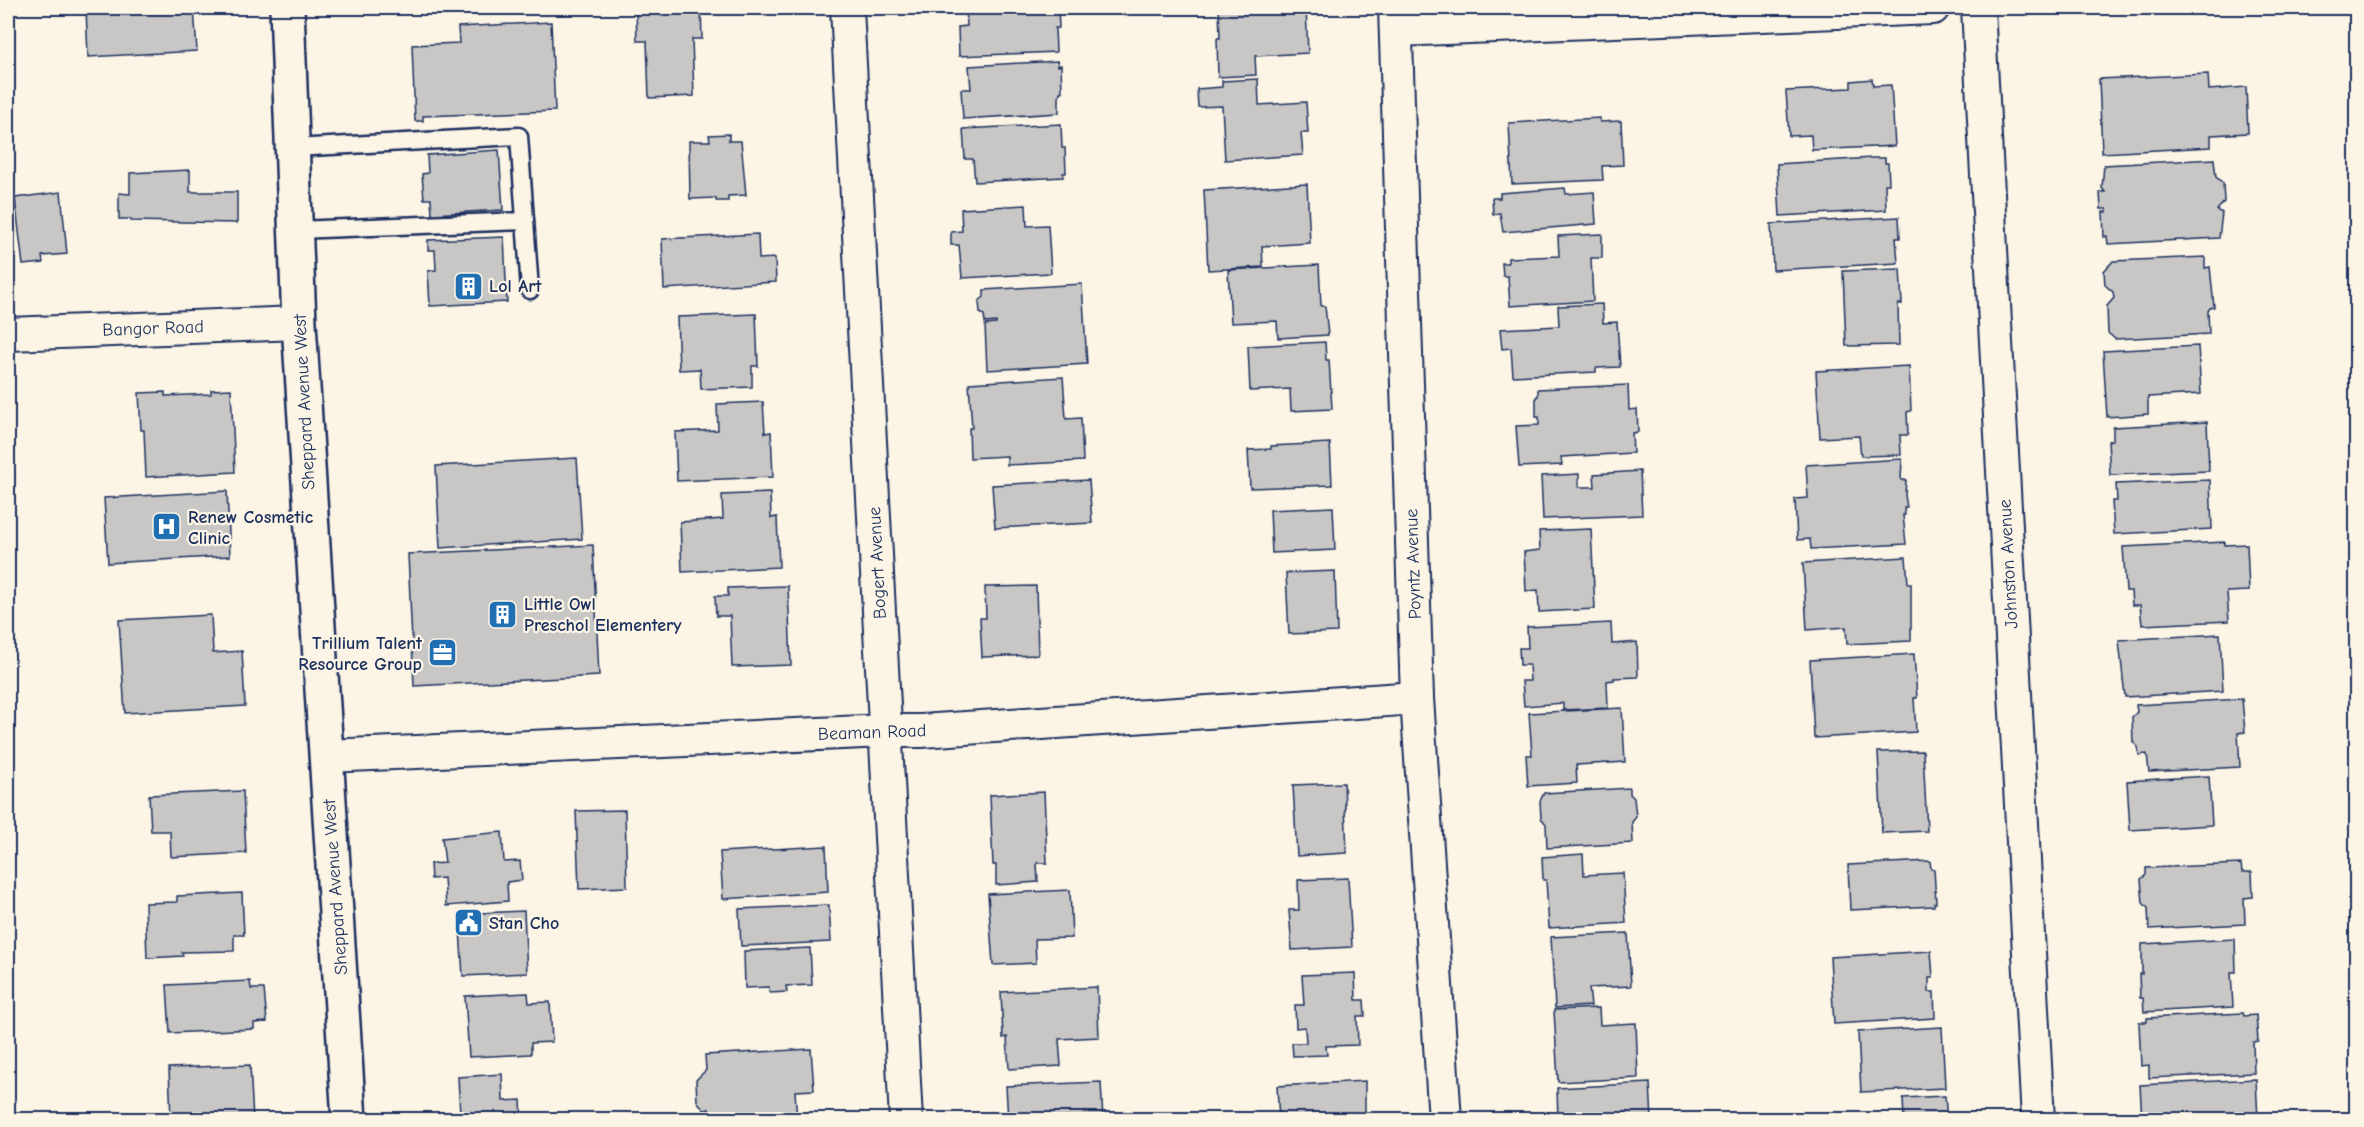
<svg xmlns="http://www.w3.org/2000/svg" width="2364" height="1127" viewBox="0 0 2364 1127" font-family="'Comic Neue',sans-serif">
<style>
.building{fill:#c8c7c6;stroke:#1b2f5e;stroke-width:1.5}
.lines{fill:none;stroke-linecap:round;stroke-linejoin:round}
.lane-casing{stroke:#1b2f5e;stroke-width:21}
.street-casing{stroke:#1b2f5e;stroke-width:36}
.secondary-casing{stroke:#1b2f5e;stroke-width:38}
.lane{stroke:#fcf5e5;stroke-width:16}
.street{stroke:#fcf5e5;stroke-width:32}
.secondary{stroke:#fcf5e5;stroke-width:33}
.labels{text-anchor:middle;stroke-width:4.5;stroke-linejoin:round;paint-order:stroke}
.poi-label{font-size:18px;font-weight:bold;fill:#1b2f5e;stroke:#fcf5e5;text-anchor:start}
.street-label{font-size:18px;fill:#1b2f5e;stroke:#fcf5e5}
</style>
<rect width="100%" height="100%" fill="#fcf5e5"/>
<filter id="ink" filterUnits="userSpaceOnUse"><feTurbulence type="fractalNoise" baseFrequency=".0167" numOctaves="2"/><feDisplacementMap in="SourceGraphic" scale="12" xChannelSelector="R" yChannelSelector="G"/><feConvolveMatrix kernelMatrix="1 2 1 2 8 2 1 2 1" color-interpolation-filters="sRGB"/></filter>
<g filter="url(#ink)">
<g class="building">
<path d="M86 8H194L197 51 88 57Z"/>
<path d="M636 8H701L702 39H692L694 96 649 98 647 41H637Z"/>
<path d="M966 8H1058L1059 28H1055L1056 52 959 56 958 27 967 26Z"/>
<path d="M1219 8H1306L1308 53 1255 56 1256 75 1218 77 1217 38H1220Z"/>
<path d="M551 22 555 111 423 116V121H415L412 45 459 43 458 27Z"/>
<path d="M1058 61V66L1061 65 1062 92H1060L1059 98V113L963 119 961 89H971L969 66Z"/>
<path d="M2208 74 2209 90 2246 87 2248 133 2211 135V147L2102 153 2099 79Z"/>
<path d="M1258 79 1259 105 1306 102 1308 133H1301L1303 155 1225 160 1222 106 1198 107 1197 89 1222 87V81Z"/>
<path d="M1872 79 1873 86 1891 85 1895 146 1812 150 1811 135 1789 136 1786 91 1851 88V81Z"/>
<path d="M1600 118V122L1621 121 1623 165 1602 166 1603 180 1512 184 1509 123Z"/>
<path d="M1061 124 1062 148H1065L1066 173H1063V177L975 182 973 159H965L963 129Z"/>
<path d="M729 134V141H741L746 195 728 196V201H716V198L690 199 689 141H710L709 135Z"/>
<path d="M499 150 503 210 432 214 431 199H424L422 174 428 173 427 155Z"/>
<path d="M1872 158H1885V163H1888L1889 184H1885L1886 210 1780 216 1777 164Z"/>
<path d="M2214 159 2216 177 2223 183 2224 202 2217 210 2222 213 2219 238 2108 244 2107 236 2104 237 2103 212H2107V209H2101L2100 192H2105L2102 188 2104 165Z"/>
<path d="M190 170V192H237V223L131 221V219H119V193L130 194V173Z"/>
<path d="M1307 184 1310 243 1262 246 1263 267 1208 270 1204 190Z"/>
<path d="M1565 188 1566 194 1594 192 1596 224 1503 232 1500 213 1493 214 1492 198H1500V193Z"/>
<path d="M61 192 67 254 42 256 43 263 23 265 15 198Z"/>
<path d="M1026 205 1027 226 1048 225 1051 273 962 278 959 245H951V232L962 231 961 209Z"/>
<path d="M1899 217 1900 238H1896L1898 263 1773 270 1771 224Z"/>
<path d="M758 234 759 259 775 258 776 282 664 289 662 239Z"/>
<path d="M1602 234V258H1591L1593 301 1510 306 1508 276H1503L1502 263H1508V258L1559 256 1558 236Z"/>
<path d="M504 237 507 302 430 306 428 271 436 270 435 250H428V240Z"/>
<path d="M2205 257V268L2210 267 2214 307 2210 308 2208 311 2209 334 2115 339 2108 333 2107 306 2114 298 2113 292 2105 285 2104 271 2113 261Z"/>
<path d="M1319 265 1321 306H1325L1328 335 1278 338 1277 321 1231 323 1228 270Z"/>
<path d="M1900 269 1902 304H1898L1899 345 1846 346 1843 271Z"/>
<path d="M1082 284 1087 364 987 370 985 325 996 324V322L985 323 984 315 980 313 979 301 984 297V290Z"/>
<path d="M1602 304 1603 323 1617 322 1620 367 1596 368V372L1513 376 1511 348 1502 349 1500 329 1559 326 1558 306Z"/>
<path d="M756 314 758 366H752V387L701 389 700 369 679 370 677 317Z"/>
<path d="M1325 342 1326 360H1329L1332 409 1291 411 1290 389 1250 391 1248 346Z"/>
<path d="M2198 346 2201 394 2148 397V414L2107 417 2103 351Z"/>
<path d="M1909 366 1911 411 1907 412 1908 435H1900L1901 455 1861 456 1859 436 1820 438 1816 371Z"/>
<path d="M1063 377 1066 419 1081 418 1083 461 1007 465V456L970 458 969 428H972L969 383Z"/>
<path d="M1628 385 1629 410 1637 409 1638 432 1632 433 1633 453 1561 457 1562 465 1519 467 1516 426 1539 425V417H1536V397L1538 396V389Z"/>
<path d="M231 389 235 472 146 477 144 430H141L139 393 165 392V396L211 394V390Z"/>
<path d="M763 402 765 433 771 432 773 477 677 481 675 432 718 430 717 404Z"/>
<path d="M2207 422 2209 471 2110 475 2108 441 2113 440V427Z"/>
<path d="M1330 443 1332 485 1250 488 1248 450 1271 449V446Z"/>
<path d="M577 458 582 539 440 548 436 466Z"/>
<path d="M1902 459 1901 480H1906L1905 495 1907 508H1904L1905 515H1903L1906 544 1811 549 1810 539 1797 540 1795 499 1808 498 1806 465Z"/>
<path d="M1640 471 1642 515 1543 519 1541 476 1579 474V487H1595L1594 474Z"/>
<path d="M1089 480 1092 523 995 528 992 485Z"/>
<path d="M2210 480 2212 529 2114 534 2112 501H2117L2116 484Z"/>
<path d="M227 491 230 556 108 563 104 498Z"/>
<path d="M770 493 771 518 777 517 779 567 682 572 680 522 723 519 722 495Z"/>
<path d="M1333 507 1335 550 1272 553 1270 510Z"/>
<path d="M1591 529 1595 609 1539 612 1538 590 1526 591 1524 552 1540 550 1539 531Z"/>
<path d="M2225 542V545L2247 544 2249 591 2227 592 2229 621 2142 625 2140 605H2132L2131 591H2126L2123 547Z"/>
<path d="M593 545 599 676 414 686 408 554Z"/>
<path d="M1906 557 1908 584H1911V641L1847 644 1846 627 1807 630 1803 563Z"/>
<path d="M1335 571 1337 632 1289 634 1286 573Z"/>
<path d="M788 586 791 665 732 667 730 616H716L715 596H728V588Z"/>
<path d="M1036 586 1038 655 982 657 980 618H986L985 587Z"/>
<path d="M211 615 213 653 242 651 245 706 125 713 119 620Z"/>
<path d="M1611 623 1612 644 1637 642 1638 677 1614 678V680L1607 681 1608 708 1563 710V703L1524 706 1522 681H1530L1529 665H1520L1519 648H1528L1527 627Z"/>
<path d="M2220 634 2223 691 2125 697 2119 640Z"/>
<path d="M1914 654 1917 698H1914L1916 732 1814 738 1810 660Z"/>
<path d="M2242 699 2245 732 2238 733 2240 767 2149 772 2147 754 2139 755 2138 747 2133 742 2132 717 2137 712 2136 705Z"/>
<path d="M1622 708 1625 762 1576 765 1577 783 1528 786 1526 755H1532L1529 713Z"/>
<path d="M1923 751 1927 831 1882 833 1878 752Z"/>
<path d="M2209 776 2212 825 2130 830 2127 781Z"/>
<path d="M1344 783 1347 853 1297 856 1293 785Z"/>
<path d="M1630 788V794L1634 798 1636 817 1632 822 1633 843 1547 848 1546 824 1541 818 1540 801 1544 793Z"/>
<path d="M243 791 246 853 171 857 170 831H151L149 795Z"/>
<path d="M1044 792 1047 863H1037L1038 882 996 885V865H993L990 795Z"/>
<path d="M625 810 627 887 579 889 576 811Z"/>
<path d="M502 832 504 862 520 861 522 880 507 882 508 901 446 906 444 878 431 879 430 864 445 863 442 838Z"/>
<path d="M826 846 828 892 723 899 720 852Z"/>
<path d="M1583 854 1584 875 1623 873 1626 923 1549 928 1546 880H1543L1542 857Z"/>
<path d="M1930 861 1931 869H1934L1936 903H1934V906L1850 910 1848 865Z"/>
<path d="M2241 864 2242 872H2252L2253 897 2244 898 2245 924 2149 929 2148 908 2143 903 2141 879 2146 875V868Z"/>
<path d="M1348 878 1352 947 1292 950 1289 910H1299L1298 880Z"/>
<path d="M1070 890 1072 938 1035 939 1036 963 993 965 988 894Z"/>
<path d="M242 893 244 935H234V951L182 952 183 956 147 958 145 903 177 902V896Z"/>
<path d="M829 905 831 942 741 946 739 909Z"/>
<path d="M524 911 527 973 463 976 459 914Z"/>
<path d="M1628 933 1631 986 1589 988 1591 1006 1555 1008 1551 937Z"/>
<path d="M2235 939 2236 972H2231L2233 1007 2144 1012 2143 998H2140L2139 974H2142V944Z"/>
<path d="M810 948 812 985 786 986 787 992 770 993 769 987 745 988 744 951Z"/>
<path d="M1931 951 1933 978H1929V992H1934L1935 1018 1834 1024 1830 957Z"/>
<path d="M1355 973 1356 1000H1364L1365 1016H1357L1358 1045 1326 1046 1327 1055 1293 1056 1292 1043H1306L1305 1027 1296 1028 1295 1005H1304L1302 975Z"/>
<path d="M250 981 251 989H264L267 1022 254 1023V1029L170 1033 167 985Z"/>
<path d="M1097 987 1099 1037 1059 1039 1061 1066 1009 1069 1007 1037 1003 1038 1001 992Z"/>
<path d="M528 993 529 1003 550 1002 552 1042 531 1043V1054L469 1057 465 996Z"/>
<path d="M1599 1008 1600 1025 1636 1023 1638 1078 1558 1082 1554 1010Z"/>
<path d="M2243 1013 2244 1016 2256 1015 2258 1041 2253 1042 2254 1073 2149 1078V1065L2141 1066 2139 1022H2147V1018Z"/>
<path d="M1942 1027 1945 1088 1861 1092 1858 1032Z"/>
<path d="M811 1049 814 1090 795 1091 797 1120H710L709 1109 704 1110 697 1101 696 1080 706 1070 705 1055Z"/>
<path d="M250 1065 253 1120H171L169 1068Z"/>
<path d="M502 1074 503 1101 521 1100 522 1120H469V1113L460 1114 458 1077Z"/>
<path d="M2256 1079 2258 1120H2142L2140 1085Z"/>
<path d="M1365 1081V1120H1279L1277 1086Z"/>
<path d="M1101 1082 1103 1120H1008L1006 1086Z"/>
<path d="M1650 1083 1652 1120H1558L1557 1088Z"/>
<path d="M1945 1096 1947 1120H1904L1903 1098Z"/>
</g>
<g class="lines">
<defs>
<g id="lane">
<path d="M293 148 519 136 530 290"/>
<path d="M296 230 525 221"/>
</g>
<g id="street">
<path d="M847 8 906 1120"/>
<path d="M1395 8 1417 698 1445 1120"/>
<path d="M1978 8 2038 1120"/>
<path d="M1396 30 1933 8"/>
<path d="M8 334 299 323"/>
<path d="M327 756 886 731H921L1417 698"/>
</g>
<path id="secondary" d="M287 8 299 323 349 1120"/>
</defs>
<use href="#lane" class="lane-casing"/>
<use href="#street" class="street-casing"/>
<use href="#secondary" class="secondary-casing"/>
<use href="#lane" class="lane"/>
<use href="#street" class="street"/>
<use href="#secondary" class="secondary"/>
</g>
</g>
<defs>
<symbol id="building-square" viewBox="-11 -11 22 22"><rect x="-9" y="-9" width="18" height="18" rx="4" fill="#1f6fb2" stroke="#fcf5e5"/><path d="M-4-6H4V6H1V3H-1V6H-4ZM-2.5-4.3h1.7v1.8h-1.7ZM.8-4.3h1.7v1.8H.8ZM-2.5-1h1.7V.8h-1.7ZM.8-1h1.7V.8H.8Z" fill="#fff"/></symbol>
<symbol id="hospital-square" viewBox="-11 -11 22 22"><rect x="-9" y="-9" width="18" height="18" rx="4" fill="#1f6fb2" stroke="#fcf5e5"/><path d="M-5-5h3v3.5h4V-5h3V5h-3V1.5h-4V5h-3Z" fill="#fff"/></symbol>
<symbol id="office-square" viewBox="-11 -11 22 22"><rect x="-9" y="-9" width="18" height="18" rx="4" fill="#1f6fb2" stroke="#fcf5e5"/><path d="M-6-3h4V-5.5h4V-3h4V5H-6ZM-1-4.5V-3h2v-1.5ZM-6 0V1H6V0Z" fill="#fff"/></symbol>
<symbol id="civic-square" viewBox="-11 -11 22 22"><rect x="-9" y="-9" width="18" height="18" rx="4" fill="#1f6fb2" stroke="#fcf5e5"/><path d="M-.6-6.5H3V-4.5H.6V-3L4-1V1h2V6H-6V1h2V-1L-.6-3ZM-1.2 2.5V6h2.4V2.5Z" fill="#fff"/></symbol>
</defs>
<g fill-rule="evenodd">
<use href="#building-square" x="452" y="270" width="33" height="33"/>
<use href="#hospital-square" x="150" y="510" width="33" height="33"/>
<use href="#building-square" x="486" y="598" width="33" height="33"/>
<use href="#office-square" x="426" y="636" width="33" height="33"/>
<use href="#civic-square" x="452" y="906" width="33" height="33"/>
</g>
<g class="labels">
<g class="poi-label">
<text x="489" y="292">Lol Art</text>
<text x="188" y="523">Renew Cosmetic<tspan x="188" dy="21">Clinic</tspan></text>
<text x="524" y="610">Little Owl<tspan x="524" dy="21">Preschol Elementery</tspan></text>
<text x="422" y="649" text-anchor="end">Trillium Talent<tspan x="422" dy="21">Resource Group</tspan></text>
<text x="489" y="929">Stan Cho</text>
</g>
<g class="street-label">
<text transform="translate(153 328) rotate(-2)" y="6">Bangor Road</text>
<text transform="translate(304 402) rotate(-93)" y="6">Sheppard Avenue West</text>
<text transform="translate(877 563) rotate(-93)" y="6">Bogert Avenue</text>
<text transform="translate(1413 564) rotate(-92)" y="6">Poyntz Avenue</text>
<text transform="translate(2008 564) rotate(-93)" y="6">Johnston Avenue</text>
<text transform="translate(872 732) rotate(-2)" y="6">Beaman Road</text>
<text transform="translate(335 887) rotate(-94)" y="6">Sheppard Avenue West</text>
</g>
</g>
<rect width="2364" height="1127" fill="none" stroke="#fcf5e5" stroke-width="30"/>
<rect x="15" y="15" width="2334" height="1097" fill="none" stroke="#1b2f5e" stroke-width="2" filter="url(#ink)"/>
</svg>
